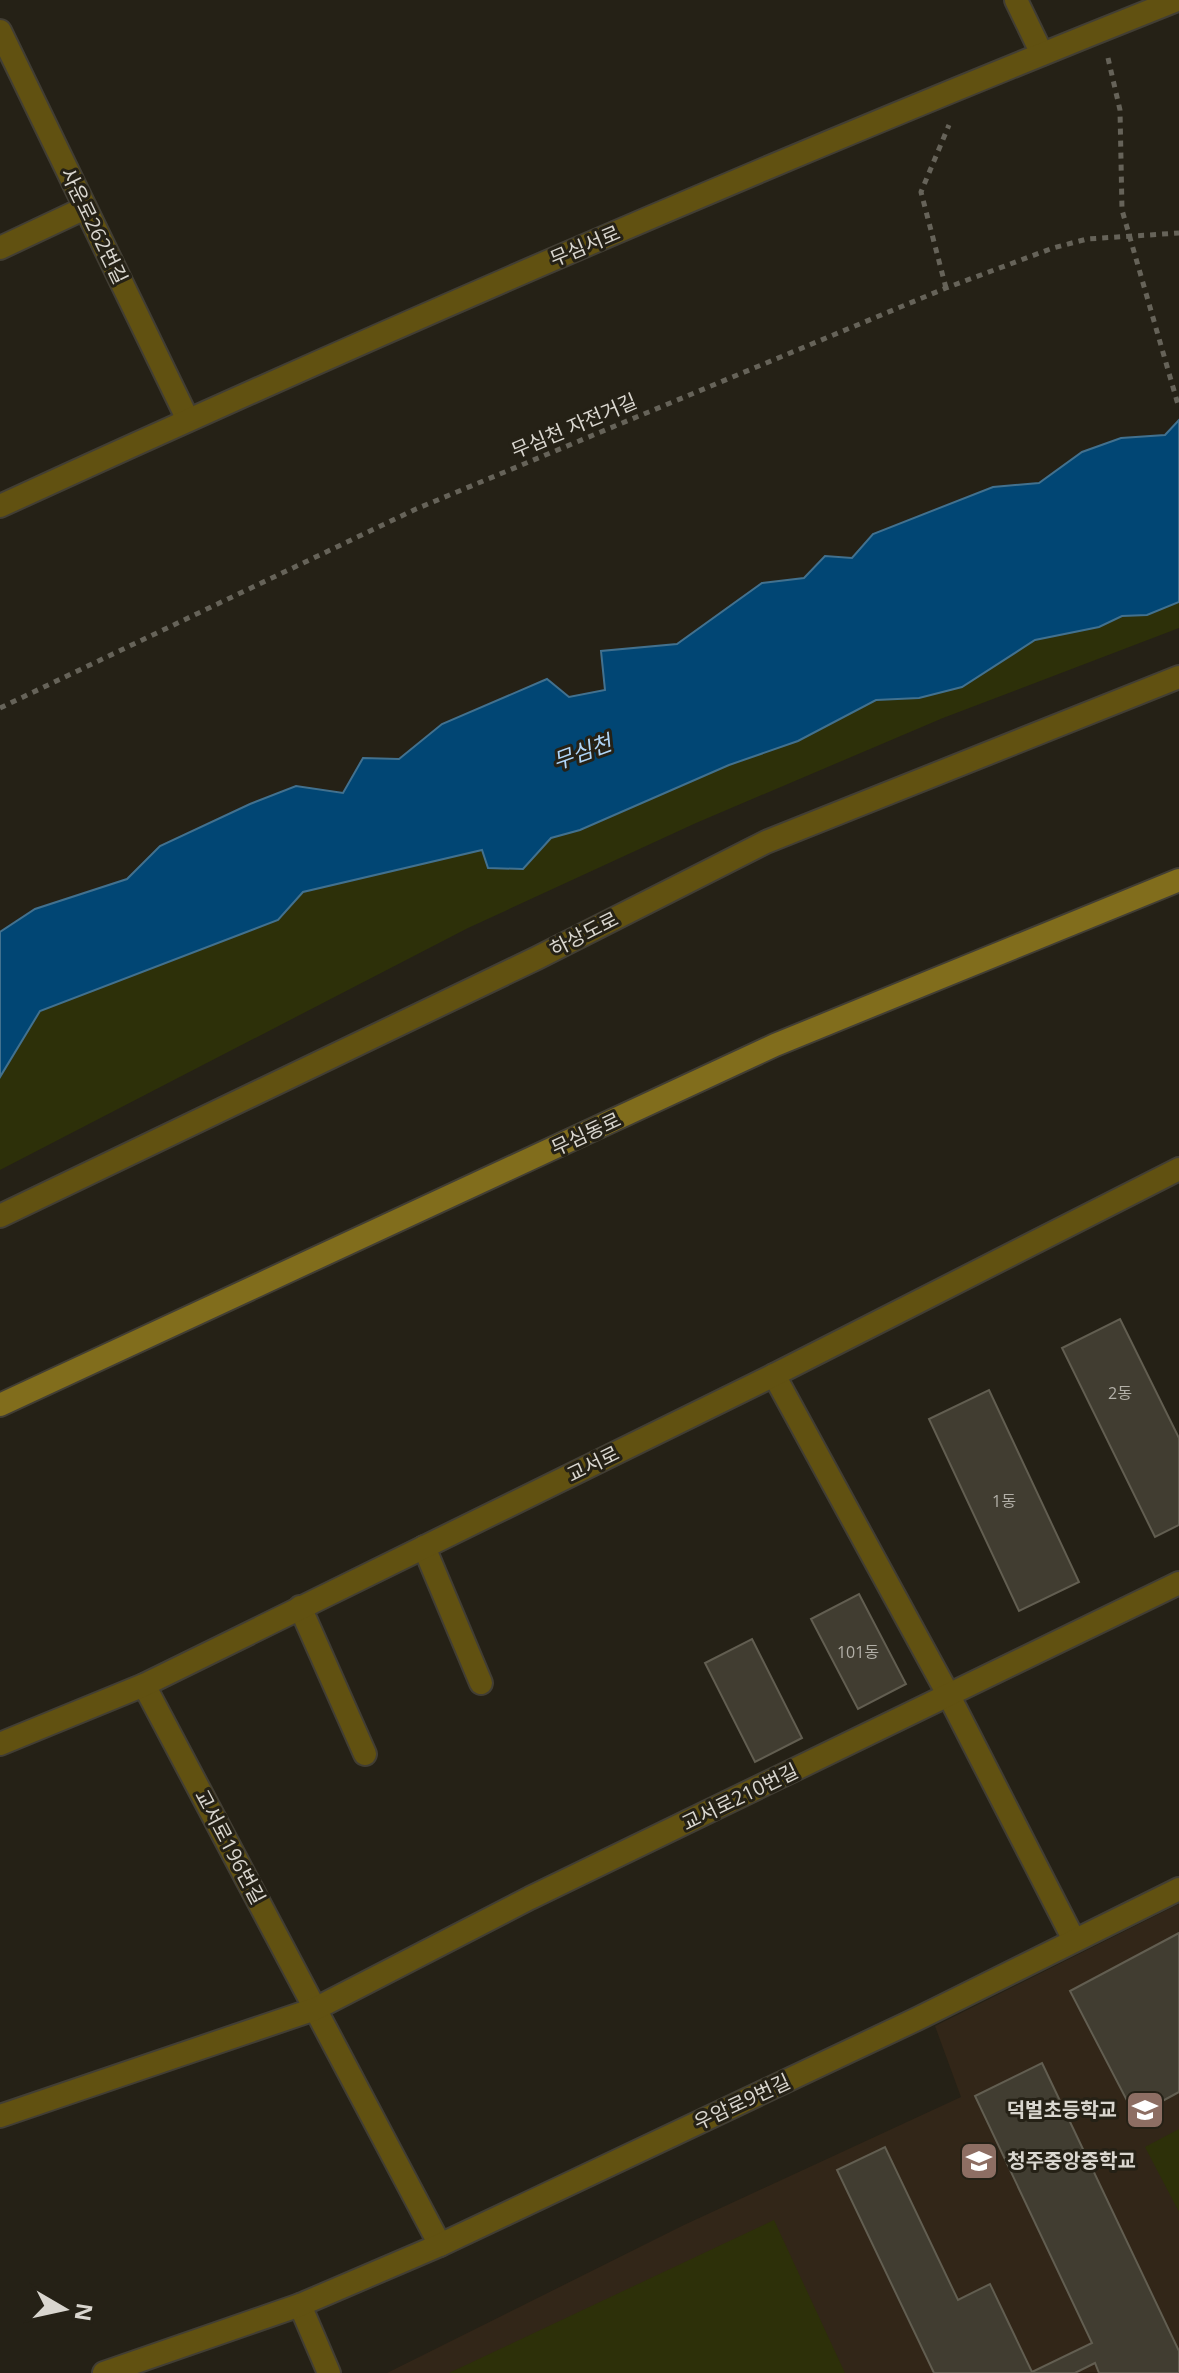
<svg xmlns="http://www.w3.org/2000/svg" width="1179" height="2373" viewBox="0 0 1179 2373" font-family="'Open Sans','Noto Sans KR',sans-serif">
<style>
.education{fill:#322618}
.green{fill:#2d3009}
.water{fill:#014674;stroke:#42718f;stroke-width:2}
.building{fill:#413d31;stroke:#625e51;stroke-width:2}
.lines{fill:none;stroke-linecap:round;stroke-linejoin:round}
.service-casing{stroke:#423e34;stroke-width:26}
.minor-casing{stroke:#423e34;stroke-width:26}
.tertiary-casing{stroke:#423e34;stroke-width:26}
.secondary-casing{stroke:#423e34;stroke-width:26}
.path{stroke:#666359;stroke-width:5;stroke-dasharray:6 6;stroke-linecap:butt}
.service{stroke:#615111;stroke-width:22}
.minor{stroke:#615111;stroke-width:22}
.tertiary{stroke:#615111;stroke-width:22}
.secondary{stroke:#816d1c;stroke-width:22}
.labels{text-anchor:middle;stroke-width:6;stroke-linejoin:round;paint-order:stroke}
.number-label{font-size:16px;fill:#b3b0a8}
.street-label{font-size:20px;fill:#d9d6cf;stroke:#252116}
.poi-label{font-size:20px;font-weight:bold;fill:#d9d6cf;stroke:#252116;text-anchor:end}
.water-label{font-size:22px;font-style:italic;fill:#b0d5f7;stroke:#252116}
</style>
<rect width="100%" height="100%" fill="#252116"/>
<path class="education" d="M1179 1904V2373H387L684 2225 961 2097 935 2026Z"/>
<g class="green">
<path d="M1179 602V628L943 718 696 823 468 928 0 1170V1077L40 1011 278 920 303 892 483 850 523 869 551 838 580 830 729 765 798 741 876 700 919 698 962 687 1035 640 1099 627 1122 616 1147 615Z"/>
<path d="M1179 2129V2212L1145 2147Z"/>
<path d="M774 2220 845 2373H449Z"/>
</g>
<path class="water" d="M1179 420V602L1147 615 1122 616 1099 627 1035 640 962 687 919 698 876 700 798 741 729 765 580 830 551 838 523 869 488 868 482 850 303 892 278 920 40 1011 0 1077V932L35 909 127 879 160 846 250 804 296 786 343 793 363 758 399 759 442 724 547 679 569 697 605 690 601 651 677 644 762 583 804 578 825 556 852 558 873 534 993 487 1039 483 1082 452 1121 438 1165 435Z"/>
<g class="building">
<path d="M1120 1319 1179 1438V1525L1155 1537 1062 1348Z"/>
<path d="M989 1390 1079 1582 1019 1611 929 1419Z"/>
<path d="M859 1594 906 1684 858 1709 811 1619Z"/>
<path d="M752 1639 802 1738 755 1762 705 1663Z"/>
<path d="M1179 1933V2092L1135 2116 1070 1991Z"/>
<path d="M1042 2063 1179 2351V2373H1099L1095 2363 1075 2373H934L837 2170 885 2147 958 2300 990 2284 1032 2372 1092 2343 975 2096Z"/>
</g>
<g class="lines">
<defs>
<g id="service">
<path d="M424 1547 481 1683"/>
<path d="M300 1607 365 1754"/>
</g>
<g id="minor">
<path d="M1016 0 1042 54"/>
<path d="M0 31 188 420"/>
<path d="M0 248 85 208"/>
<path d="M0 1216 537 958 766 842 1179 677"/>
<path d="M774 1375 949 1696 1074 1940"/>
<path d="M144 1685 440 2245"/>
<path d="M0 2116 315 2009 530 1898 1179 1583"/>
<path d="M300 2305 329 2373"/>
<path d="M104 2373 300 2305 440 2245 917 2019 1179 1889"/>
</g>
<g id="tertiary">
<path d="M0 506C388 328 780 158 1177 0"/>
<path d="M0 1744 144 1685 774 1375 1179 1169"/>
</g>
<path id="secondary" d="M0 1405 775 1045 1179 880"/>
</defs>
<use href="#service" class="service-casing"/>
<use href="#minor" class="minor-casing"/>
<use href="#tertiary" class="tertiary-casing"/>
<use href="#secondary" class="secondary-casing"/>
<g class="path">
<path d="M1108 58 1120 110 1122 210 1179 408"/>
<path d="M946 288 921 192 949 125"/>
<path d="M0 708 416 509 946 288 1053 248 1087 239 1179 233"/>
</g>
<use href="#service" class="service"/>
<use href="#minor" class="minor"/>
<use href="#tertiary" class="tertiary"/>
<use href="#secondary" class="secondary"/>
</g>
<defs>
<symbol id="school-square" viewBox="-11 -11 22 22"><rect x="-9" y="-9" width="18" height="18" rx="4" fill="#8d6e63" stroke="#252116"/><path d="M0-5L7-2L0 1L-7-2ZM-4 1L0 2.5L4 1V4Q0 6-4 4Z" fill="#fff"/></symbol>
</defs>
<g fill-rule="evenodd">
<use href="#school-square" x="1123" y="2088" width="44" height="44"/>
<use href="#school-square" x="957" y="2139" width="44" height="44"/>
</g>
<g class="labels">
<g class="number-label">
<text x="1120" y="1399">2동</text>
<text x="1004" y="1507">1동</text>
<text x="858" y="1658">101동</text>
</g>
<g class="street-label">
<text transform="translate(94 226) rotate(64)" y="7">사운로262번길</text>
<text transform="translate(585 246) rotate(-23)" y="7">무심서로</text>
<text transform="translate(574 426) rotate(-23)" y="7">무심천 자전거길</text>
<text transform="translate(584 934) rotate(-27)" y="7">하상도로</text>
<text transform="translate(586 1134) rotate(-25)" y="7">무심동로</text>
<text transform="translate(593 1464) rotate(-26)" y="7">교서로</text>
<text transform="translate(740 1797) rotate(-26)" y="7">교서로210번길</text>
<text transform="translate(230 1847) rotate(62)" y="7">교서로196번길</text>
<text transform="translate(742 2102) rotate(-25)" y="7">우암로9번길</text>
</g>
<g class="poi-label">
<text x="1117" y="2117">덕벌초등학교</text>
<text x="1007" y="2168" text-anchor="start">청주중앙중학교</text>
</g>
<g class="water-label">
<text transform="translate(582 752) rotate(-20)" y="8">무심천</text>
</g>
</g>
<g transform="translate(64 2309) rotate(99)" stroke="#252116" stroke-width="6" paint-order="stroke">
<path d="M0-6L14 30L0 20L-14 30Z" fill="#d9d6cf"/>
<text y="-12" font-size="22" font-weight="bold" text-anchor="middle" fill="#d9d6cf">N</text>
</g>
</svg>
